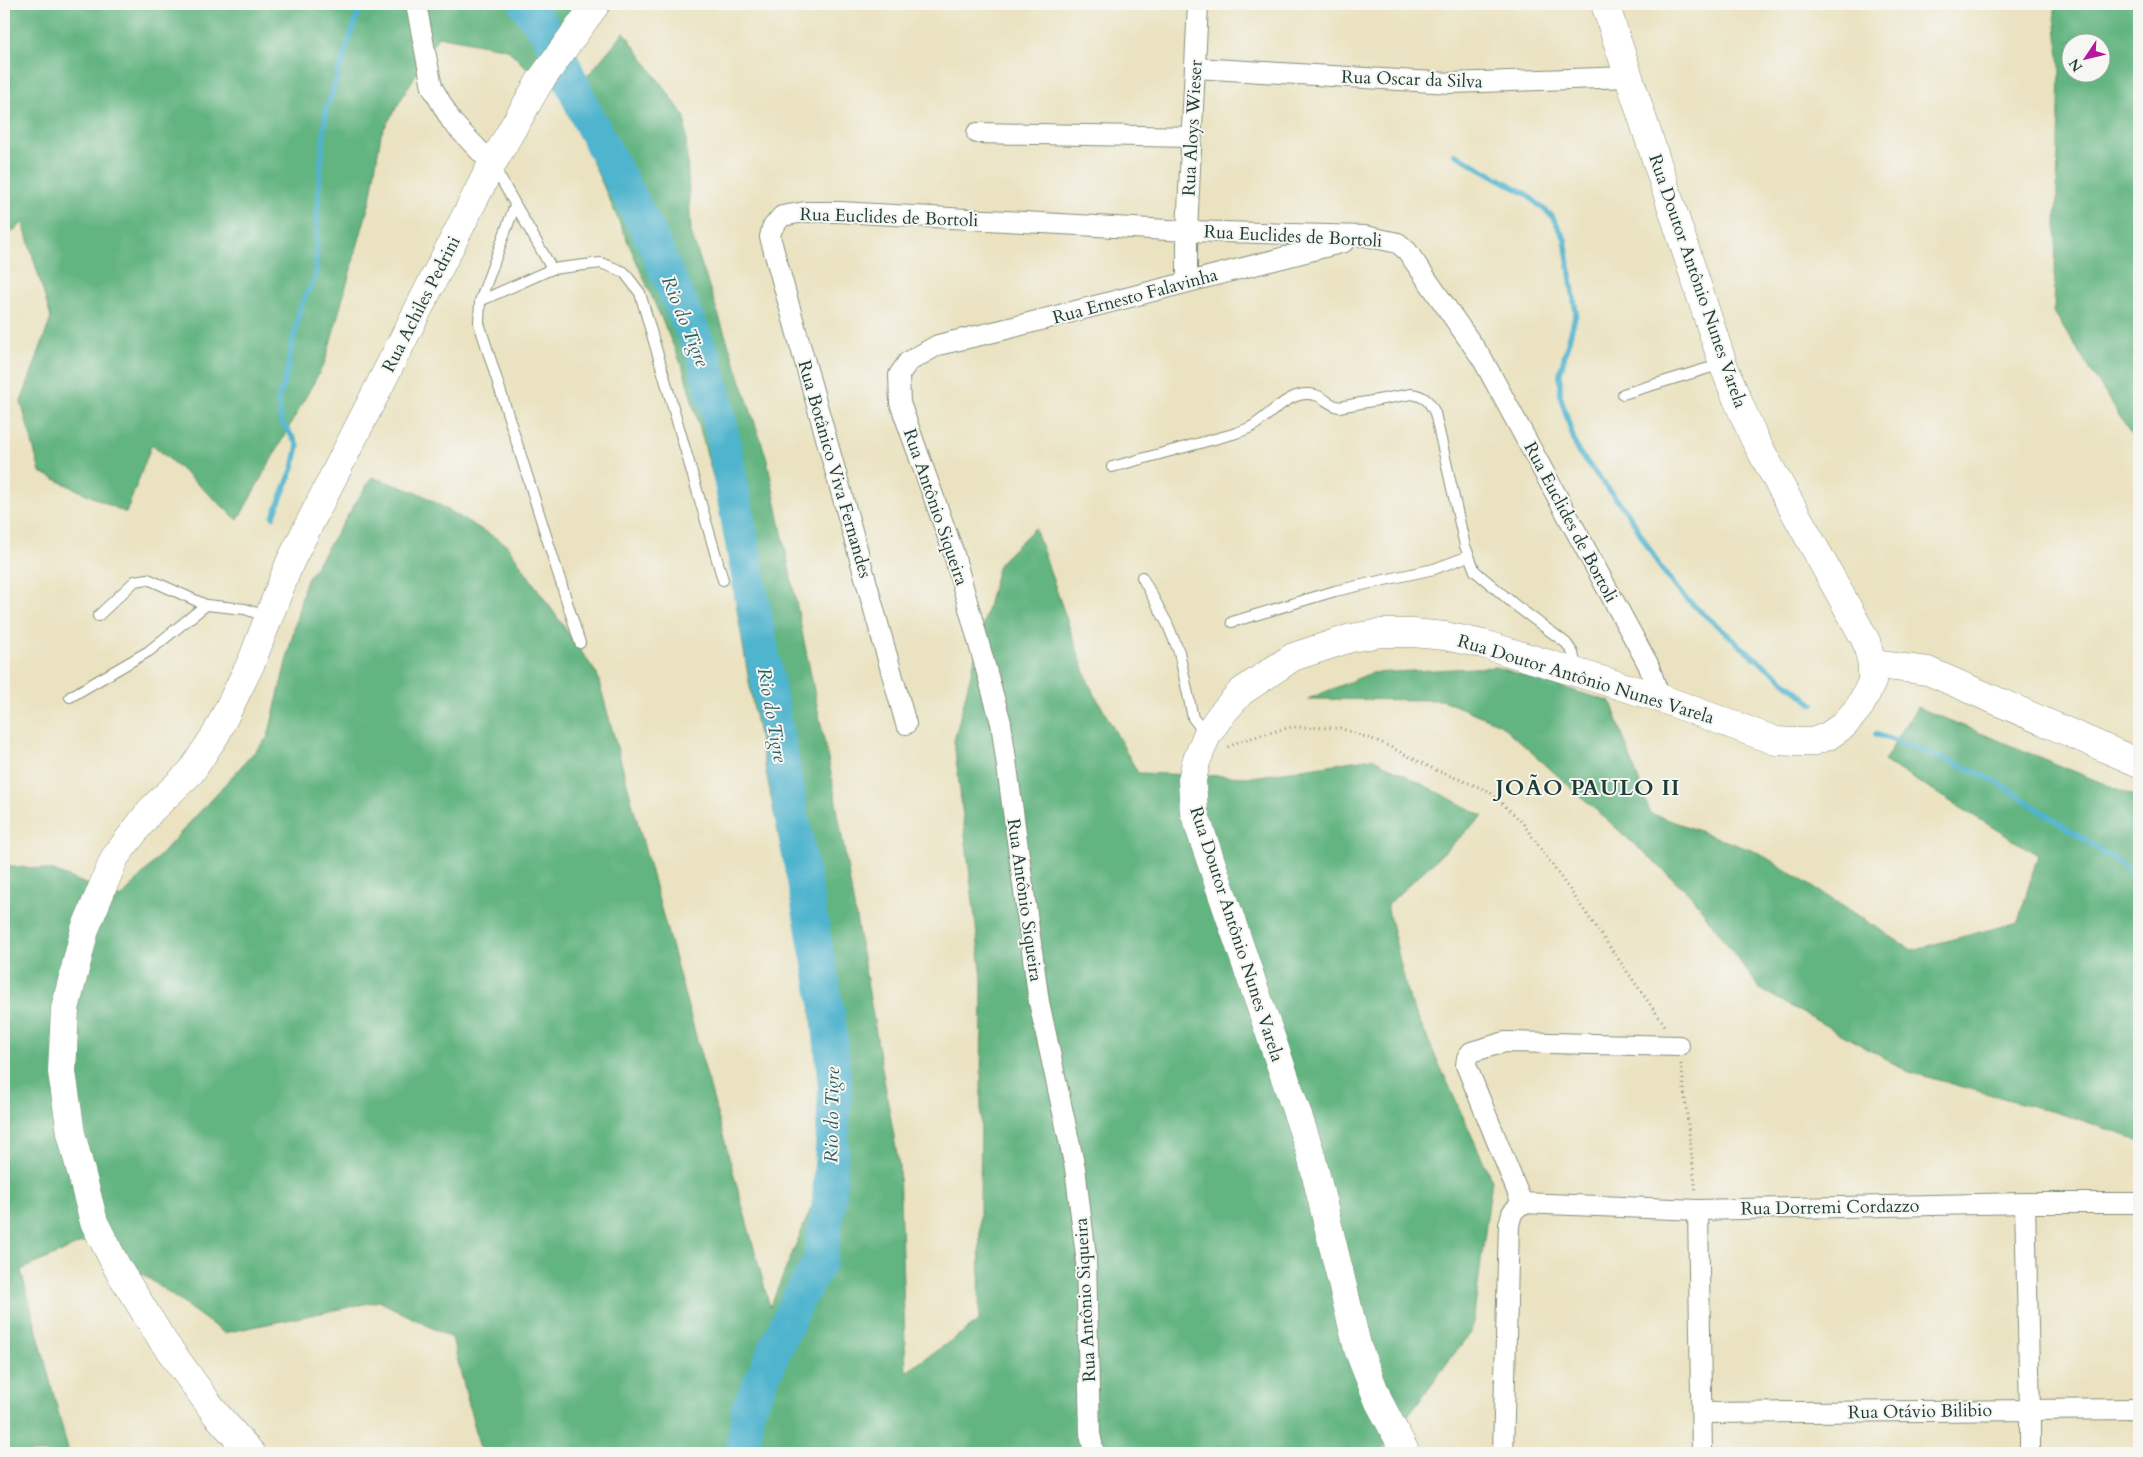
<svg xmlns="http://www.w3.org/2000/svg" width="2143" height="1457" viewBox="0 0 2143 1457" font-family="Cardo,serif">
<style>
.forest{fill:#62b480;stroke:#40785a;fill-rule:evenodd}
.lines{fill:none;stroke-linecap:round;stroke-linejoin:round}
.stream{stroke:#4fb4ce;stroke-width:5.5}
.river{stroke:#4fb4ce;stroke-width:34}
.lane-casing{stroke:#84907a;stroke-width:12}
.street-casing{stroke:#84907a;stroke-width:22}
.secondary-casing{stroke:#84907a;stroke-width:29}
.path{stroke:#84907a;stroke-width:3;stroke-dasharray:1 4;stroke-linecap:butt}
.lane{stroke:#fff;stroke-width:10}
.street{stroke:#fff;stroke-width:20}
.secondary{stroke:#fff;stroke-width:28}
.labels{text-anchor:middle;stroke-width:4;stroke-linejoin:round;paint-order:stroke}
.street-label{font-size:18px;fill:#1f3d34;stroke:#f6f6f2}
.water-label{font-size:19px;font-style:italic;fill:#2b5b5a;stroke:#f6f6f2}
.district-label{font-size:22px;font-weight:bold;letter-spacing:1px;fill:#1f3d34;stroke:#f6f6f2}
</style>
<rect width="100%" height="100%" fill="#f6f6f2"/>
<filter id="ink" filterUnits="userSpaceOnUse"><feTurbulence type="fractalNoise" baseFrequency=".02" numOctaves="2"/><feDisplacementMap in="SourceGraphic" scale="10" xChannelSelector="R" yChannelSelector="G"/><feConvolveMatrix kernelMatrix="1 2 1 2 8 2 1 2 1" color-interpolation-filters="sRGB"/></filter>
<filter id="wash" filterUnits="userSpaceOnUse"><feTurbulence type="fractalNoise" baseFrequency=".0096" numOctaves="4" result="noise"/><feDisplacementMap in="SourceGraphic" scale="20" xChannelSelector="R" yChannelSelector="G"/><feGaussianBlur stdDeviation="1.12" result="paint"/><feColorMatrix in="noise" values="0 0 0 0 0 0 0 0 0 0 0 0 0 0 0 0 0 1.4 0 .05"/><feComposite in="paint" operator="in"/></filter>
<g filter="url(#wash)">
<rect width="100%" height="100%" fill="#eae2c0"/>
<g class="forest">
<path d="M4 4H577L582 15 533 75 507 49 438 36 381 134 370 201 325 362 238 520 152 444 126 513 40 472 21 402 51 318 23 223 4 238Z"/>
<path d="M2054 4H2139V447L2054 312 2060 67ZM2070 42H2100V72H2070Z"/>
<path d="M624 32 685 117 691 233 767 459 832 779 899 1166 906 1372 979 1321 982 978 954 741 999 563 1035 528 1089 684 1138 773 1253 777 1372 758 1483 816 1387 905 1408 996 1492 1180 1472 1330 1380 1453H481L452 1338 379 1301 224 1333 93 1238 21 1270 69 1453H4V865L51 870 121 898 268 737 305 583 372 477 421 494 506 544 597 674 770 1307 814 1201 822 1099 807 980 753 705 733 585 737 568 727 501 717 491 683 368 603 185 565 103Z"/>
<path d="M1496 667 1611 702 1650 813 1759 853 1912 950 2018 922 2038 855 1884 761 1917 707 2139 798V1141L2079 1119 1909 1072 1760 989 1690 894 1500 724 1442 700 1308 699 1371 673Z"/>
</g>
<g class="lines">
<g class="stream">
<path d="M1455 154 1526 194 1552 216 1565 239 1576 313 1560 373V395L1577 450 1630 516 1660 567 1683 596 1743 648 1813 704"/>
<path d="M273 517 293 468 298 445 281 421 278 399 284 384 300 308 316 276 317 208 326 110 356 19 364 4"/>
<path d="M1876 734 1963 766 1999 783 2139 876"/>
<path d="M4 1372 7 1382 4 1401"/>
</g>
<path class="river" d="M526 4 552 40 589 120 649 233 704 357 719 417 828 1013 835 1089 829 1201 820 1261 797 1301 748 1409 742 1453"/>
</g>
</g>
<g filter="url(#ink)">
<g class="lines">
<defs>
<g id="lane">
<path d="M494 167 552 269 601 263 624 272 640 293 723 580"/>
<path d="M515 205 480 301 479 323 580 643"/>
<path d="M480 301 552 269"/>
<path d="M1623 394 1722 364"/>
<path d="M1112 467 1233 434C1239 432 1245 430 1251 427 1269 417 1290 388 1315 395 1324 397 1329 405 1339 407L1411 394C1425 396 1429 401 1435 413L1465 546 1475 571 1515 605 1566 643 1573 653 1576 669"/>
<path d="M1142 577 1167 623 1179 652 1193 718 1206 734"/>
<path d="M98 616 135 581 148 579 206 605"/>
<path d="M1232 622 1335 591 1434 569 1469 556"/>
<path d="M70 697 149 651 206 605 245 609 268 617"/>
</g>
<g id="street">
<path d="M416 4 432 87 452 122 492 164"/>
<path d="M1195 68 1450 83 1630 77"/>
<path d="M977 133 1191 137"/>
<path d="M1187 282V231L1198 4"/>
<path d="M906 724 770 237 772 228 782 216 805 212H839L1187 231 1365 236 1398 243 1407 251 1483 360 1648 664 1660 698"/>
<path d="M1522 1203 1698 1210 2025 1203H2139"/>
<path d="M1522 1203 1466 1065 1467 1058 1471 1052 1505 1042 1679 1046"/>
<path d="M2025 1203 2030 1410V1453"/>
<path d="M1698 1210 1702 1453"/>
<path d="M1702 1413 2139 1409"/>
<path d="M1094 1453 1090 1434 1086 1256 1075 1168 1039 1002 1001 723 953 551 900 403 899 375 908 362 938 345 1002 330 1344 242"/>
<path d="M1503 1453 1509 1225 1512 1213 1522 1203"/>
</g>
<g id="secondary">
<path d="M1872 664 1928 671 2139 763"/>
<path d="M251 1453 216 1414 163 1341 118 1269 94 1222 71 1133 62 1072 65 1009 85 929 115 857 151 810 191 772 216 734 251 663 290 562 492 164 540 81 596 4"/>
<path d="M1406 1453 1379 1402 1358 1349 1310 1151 1194 812 1192 780 1196 762 1207 735 1220 716 1241 692 1293 657 1351 638 1381 633H1413L1445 636 1483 644 1660 698 1776 741 1795 742H1812L1828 736 1844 725 1860 706 1872 682V664L1866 641 1755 440 1737 399 1723 364 1605 4"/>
</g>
</defs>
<use href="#lane" class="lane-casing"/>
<use href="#street" class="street-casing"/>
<use href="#secondary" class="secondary-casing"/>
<g class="path">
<path d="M1228 747 1240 741 1291 727 1340 728 1380 742 1438 771 1489 791 1522 822 1666 1027"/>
<path d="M1681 1064 1696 1192"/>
</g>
<use href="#lane" class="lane"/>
<use href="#street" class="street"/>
<use href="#secondary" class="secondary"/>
</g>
</g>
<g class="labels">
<g class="street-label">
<text transform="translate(1412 79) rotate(2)" y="6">Rua Oscar da Silva</text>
<text transform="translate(1192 128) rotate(-87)" y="6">Rua Aloys Wieser</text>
<text transform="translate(889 217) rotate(2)" y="6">Rua Euclides de Bortoli</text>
<text transform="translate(1293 236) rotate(3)" y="6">Rua Euclides de Bortoli</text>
<text transform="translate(1698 281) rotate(71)" y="6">Rua Doutor Antônio Nunes Varela</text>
<text transform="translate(1135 296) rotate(-15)" y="6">Rua Ernesto Falavinha</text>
<text transform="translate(421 304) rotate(-63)" y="6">Rua Achiles Pedrini</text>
<text transform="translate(835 469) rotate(74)" y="6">Rua Botânico Viva Fernandes</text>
<text transform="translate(936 507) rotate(71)" y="6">Rua Antônio Siqueira</text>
<text transform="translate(1571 522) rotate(62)" y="6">Rua Euclides de Bortoli</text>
<text transform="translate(1586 679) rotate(17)" y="6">Rua Doutor Antônio Nunes Varela</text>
<text transform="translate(1025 900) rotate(82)" y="6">Rua Antônio Siqueira</text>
<text transform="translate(1237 934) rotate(72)" y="6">Rua Doutor Antônio Nunes Varela</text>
<text transform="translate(1830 1207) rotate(-1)" y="6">Rua Dorremi Cordazzo</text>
<text transform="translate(1085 1300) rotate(-93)" y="6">Rua Antônio Siqueira</text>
<text transform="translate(1920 1411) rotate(-1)" y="6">Rua Otávio Bilibio</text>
</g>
<g class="water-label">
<text transform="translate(686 321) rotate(68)" y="7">Rio do Tigre</text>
<text transform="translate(773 715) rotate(80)" y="7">Rio do Tigre</text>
<text transform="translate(831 1115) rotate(-89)" y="7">Rio do Tigre</text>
</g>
<g class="district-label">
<text x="1588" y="795">JOÃO PAULO II</text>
</g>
</g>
<rect width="2143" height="1457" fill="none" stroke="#f6f6f2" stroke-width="20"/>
<g transform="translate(2086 58) rotate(235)"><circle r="24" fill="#f6f6f2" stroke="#a0aca6"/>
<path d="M0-4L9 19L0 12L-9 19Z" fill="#b5179e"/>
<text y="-8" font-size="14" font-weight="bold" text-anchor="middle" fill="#1f3d34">N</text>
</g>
</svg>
